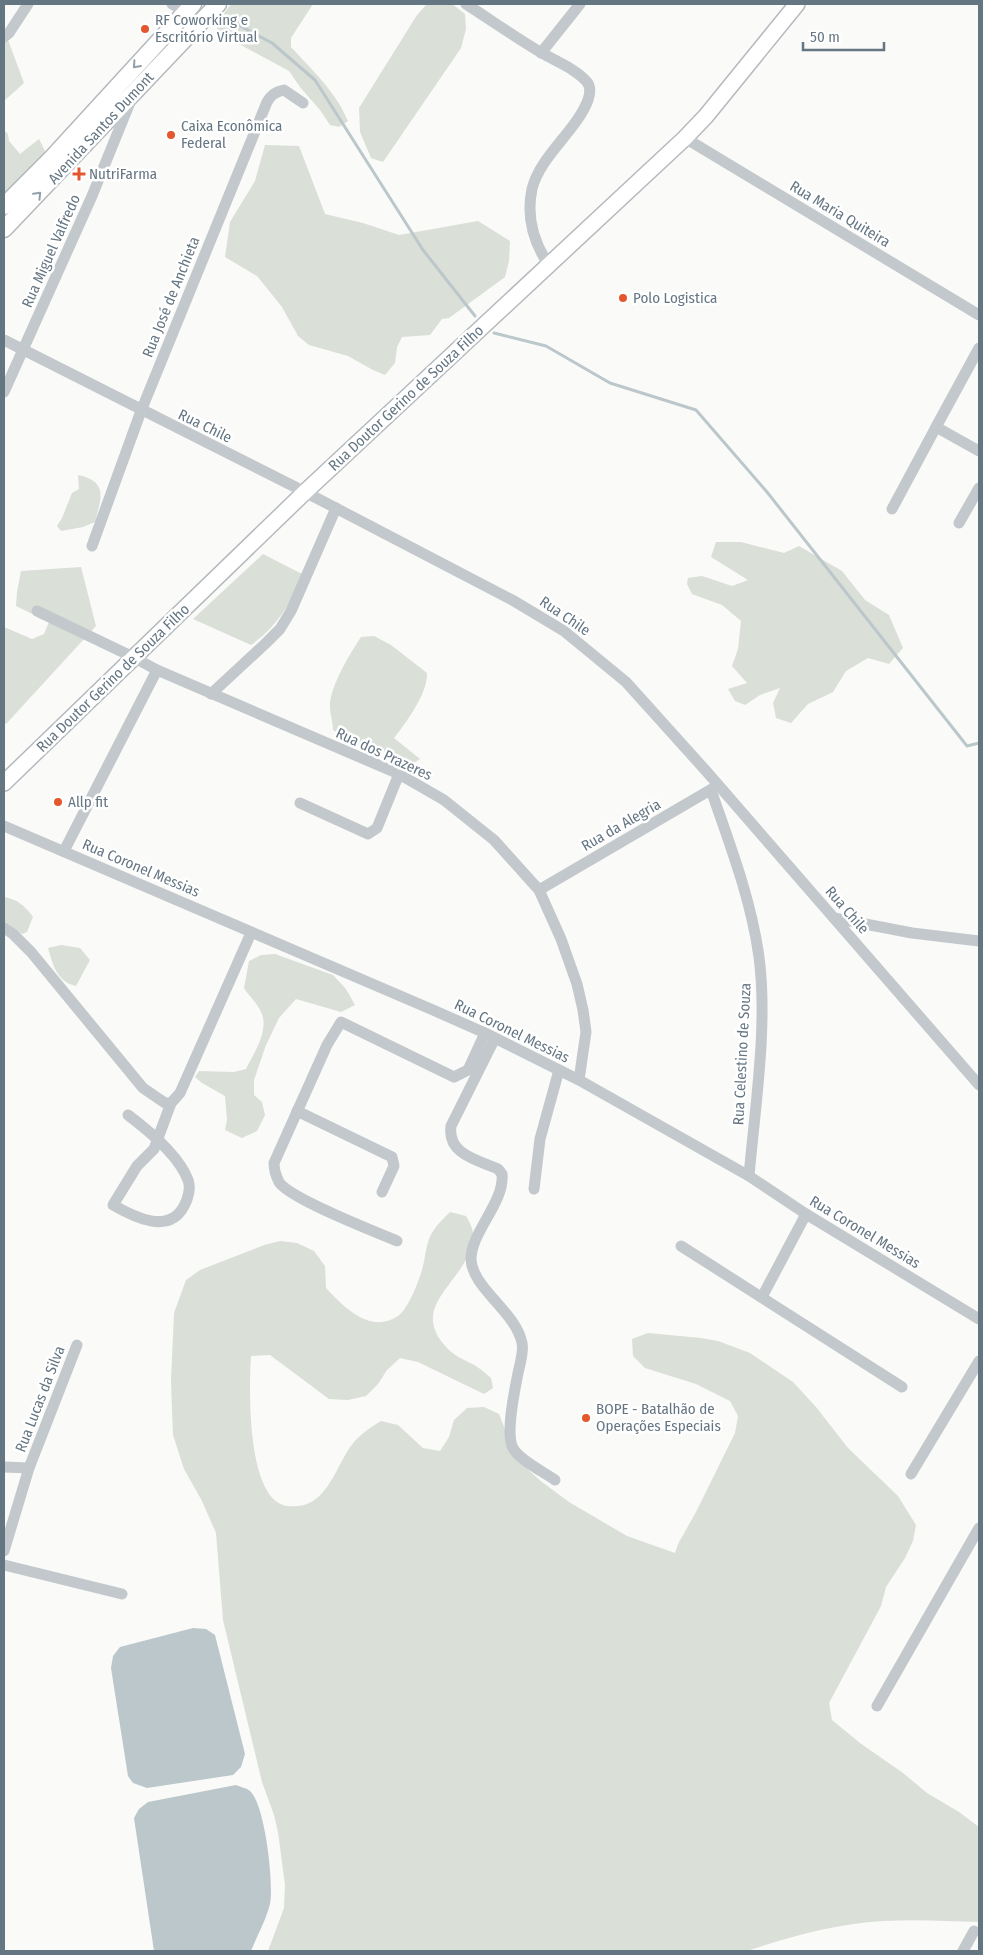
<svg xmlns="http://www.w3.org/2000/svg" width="983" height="1955" viewBox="0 0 983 1955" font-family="'Fira Sans Condensed',sans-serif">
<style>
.green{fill:#dadfd7}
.water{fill:#bbc7cb}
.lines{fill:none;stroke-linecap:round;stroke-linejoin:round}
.stream{stroke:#bbc7cb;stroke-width:3}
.major-casing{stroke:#b5babe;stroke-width:18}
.highway-casing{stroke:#b4b9bd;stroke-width:19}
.minor{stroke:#c3c8cc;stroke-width:11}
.major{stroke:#fff;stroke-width:15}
.highway{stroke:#fff;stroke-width:16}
.oneway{stroke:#939fa8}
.poi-dot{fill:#e4572e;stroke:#fff;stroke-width:2}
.labels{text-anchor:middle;stroke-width:5;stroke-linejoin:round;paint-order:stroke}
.poi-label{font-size:15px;fill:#657683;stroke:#fff;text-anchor:start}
.street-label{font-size:15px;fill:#657683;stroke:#fff}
</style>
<rect width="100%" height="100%" fill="#fafaf8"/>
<g class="green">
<path d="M231 4H313L291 38V47C312 70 336 92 348 121L339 127 330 125 320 110 300 87 289 71 228 38 217 30V23Z"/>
<path d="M427 4H452L465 14 466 29 461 48 383 162 371 158 360 132 359 108 417 15Z"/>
<path d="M8 40 24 83 4 101V43Z"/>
<path d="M4 130 8 134 9 141 20 154 39 139 46 153 4 201Z"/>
<path d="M265 145 299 146 325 214 363 223 399 235 478 221 510 241 509 261 505 277 449 318 442 319 430 335 402 337 397 347 395 363 385 375 373 370 348 356 309 345 298 336 282 307 257 276 225 257 230 222 255 181Z"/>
<path d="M78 475C109 482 101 498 95 522L83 527 61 531 57 526 62 518 72 493 79 489Z"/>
<path d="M716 542H741L784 553 799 546 842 571 865 600 889 615 903 648 889 664 868 658 846 671 833 692 808 704 791 723 776 718 773 703 780 688 760 695 745 705 735 701 728 689 747 683 732 666 738 649 741 621 722 605 692 594 687 584 688 578 702 576 732 586 748 580 711 557Z"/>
<path d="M263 554 302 574C292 604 276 627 251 645L193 619Z"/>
<path d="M81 567 96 626 6 724 4 723V627L32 639 44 634 49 622 16 606 17 592 21 571Z"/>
<path d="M374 636 391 645 427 673C428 693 406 723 394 738L420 759 410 765 392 759 382 751 363 749 333 730C333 721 330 714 330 707 329 688 351 652 361 637Z"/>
<path d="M4 897C17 899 25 906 33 917L27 932 22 934 4 922Z"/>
<path d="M61 945 80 948 90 960 76 986C57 982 53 965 48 948Z"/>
<path d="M275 954 333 975 346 989 355 1005 341 1012 296 999 279 1018 266 1045 254 1080V1095L262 1102 265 1115 257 1131 242 1138 225 1130 227 1120 225 1096 202 1083 195 1077 199 1071 234 1072 246 1069C254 1053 271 1028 260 1010 256 1002 249 996 244 988L249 961 261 955Z"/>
<path d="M450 1212 466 1216C469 1221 473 1228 473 1234 473 1280 404 1303 447 1348 454 1356 467 1361 476 1366 482 1370 486 1374 491 1378L493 1388 484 1394 418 1362 400 1358 387 1370 378 1384 366 1396 348 1400 329 1399 270 1355 251 1356C249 1387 246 1500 287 1506 296 1507 305 1506 313 1501 333 1488 339 1460 354 1442 362 1433 371 1427 381 1421L398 1425 423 1448 440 1451 449 1437 454 1420 467 1408 484 1407 499 1414 517 1460 542 1482 569 1502 627 1536 675 1553 678 1544 696 1512 735 1433 738 1416 730 1401 696 1384 645 1368 633 1356 632 1339 648 1333 701 1338 718 1341 750 1353 793 1382 816 1407 848 1448 898 1496 916 1525 913 1541 905 1558 886 1587 881 1606 873 1621 829 1703 832 1720 860 1743 903 1773 927 1793 959 1812 979 1827V1922C947 1921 915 1919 883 1921 836 1924 791 1936 747 1951H268L284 1908 285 1885 278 1832 274 1815 262 1782 223 1620 216 1533 202 1501 184 1469 173 1435 171 1382 174 1313 186 1280 200 1270 264 1245 280 1241 297 1243 314 1251 325 1266 326 1288C343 1306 370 1335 398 1316 408 1309 417 1285 421 1273 425 1262 425 1250 429 1239 433 1228 443 1219 450 1212Z"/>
</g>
<g class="water">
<path d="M193 1628 206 1629 215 1635 245 1754 241 1767 233 1775 147 1788 133 1783 128 1776 111 1668 113 1656 120 1647Z"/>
<path d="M236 1785C240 1787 247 1788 250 1791 265 1804 274 1884 270 1904 266 1920 257 1936 251 1951H154L134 1818 139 1809 148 1802Z"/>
</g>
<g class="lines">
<g class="stream">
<path d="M231 21 272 43 315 80 423 250 475 316"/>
<path d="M494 333 546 346 610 383 696 410 767 492 967 746 979 743"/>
</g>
<defs>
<path id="major" d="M4 783 305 492 685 138 706 116 797 4"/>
<g id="highway">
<path d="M4 206 52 158 193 4"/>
<path d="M4 229 218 4"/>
</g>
</defs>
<use href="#major" class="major-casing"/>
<use href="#highway" class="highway-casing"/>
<g class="minor">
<path d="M172 4 186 12"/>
<path d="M466 4C491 20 516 38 542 53 557 62 576 69 587 82 591 87 590 94 588 100 577 130 540 156 532 189 526 217 533 241 548 264"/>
<path d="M4 37 9 33 28 4"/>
<path d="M541 53 580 4"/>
<path d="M685 138 979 315"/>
<path d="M4 340 305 492 514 601 564 631 626 682 707 772 979 1085"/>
<path d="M979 348 936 427 979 451"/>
<path d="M4 392 92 196 131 100"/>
<path d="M892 509 936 427"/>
<path d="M959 523 979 488"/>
<path d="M92 546 141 411 267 102C271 95 275 92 284 90L303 103"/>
<path d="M37 611 133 657 157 670 399 774 444 800 494 840 539 890 561 939 577 984 583 1010 586 1032 579 1080"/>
<path d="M211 694 265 644 280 629 291 611 336 508"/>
<path d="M711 790C730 845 751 899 759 957 768 1025 755 1107 749 1176"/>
<path d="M300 803 368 834 377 828 399 774"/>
<path d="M4 826 433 1010 485 1033 579 1080 749 1176 806 1214 979 1319"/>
<path d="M64 851 157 670"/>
<path d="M539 890 717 786"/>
<path d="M834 918 912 933 979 941"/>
<path d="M4 928 13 934 31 952 143 1088 165 1103H171L180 1093 251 933"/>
<path d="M495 1038 451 1126C447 1154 477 1160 498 1169L502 1174C505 1202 471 1232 471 1259 472 1288 516 1312 522 1343 524 1351 520 1364 518 1373 515 1389 505 1434 513 1448 519 1460 544 1472 555 1480"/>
<path d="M297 1111 392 1157 394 1166 382 1192"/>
<path d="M128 1115C148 1130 179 1156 188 1180 191 1188 188 1199 184 1206 169 1235 134 1217 113 1205L137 1166 154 1149 171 1103"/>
<path d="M534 1189 540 1139 559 1070"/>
<path d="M397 1241C374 1231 290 1199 279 1182 276 1176 274 1169 274 1163L327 1045 341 1022 454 1077 468 1070 485 1033"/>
<path d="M681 1246 902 1387"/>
<path d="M762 1297 806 1214"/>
<path d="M4 1467 29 1468"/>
<path d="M911 1474 979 1361"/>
<path d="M4 1551 29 1468 77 1345"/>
<path d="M4 1565 122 1594"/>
<path d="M877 1706 979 1528"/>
<path d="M963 1951 974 1931"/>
</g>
<use href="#major" class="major"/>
<use href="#highway" class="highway"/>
</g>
<defs><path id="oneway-chevron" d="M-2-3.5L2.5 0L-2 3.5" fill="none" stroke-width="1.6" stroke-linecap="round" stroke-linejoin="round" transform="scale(1.25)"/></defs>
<g class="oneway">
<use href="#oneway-chevron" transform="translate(136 65) rotate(132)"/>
<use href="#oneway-chevron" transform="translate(38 195) rotate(-46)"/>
</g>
<g class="poi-dot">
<circle cx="145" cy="29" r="5"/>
<circle cx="171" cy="135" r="5"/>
<path d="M76.5 166.5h5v5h5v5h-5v5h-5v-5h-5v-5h5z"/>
<circle cx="623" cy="298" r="5"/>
<circle cx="58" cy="802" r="5"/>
<circle cx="586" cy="1418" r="5"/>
</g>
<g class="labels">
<g class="poi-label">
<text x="155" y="25">RF Coworking e<tspan x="155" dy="17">Escritório Virtual</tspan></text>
<text x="181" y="131">Caixa Econômica<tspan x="181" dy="17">Federal</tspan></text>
<text x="89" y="179">NutriFarma</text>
<text x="633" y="303">Polo Logistica</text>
<text x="68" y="807">Allp fit</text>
<text x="596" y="1414">BOPE - Batalhão de<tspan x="596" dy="17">Operações Especiais</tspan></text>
</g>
<g class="street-label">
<text transform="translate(101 128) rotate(-47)" y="5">Avenida Santos Dumont</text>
<text transform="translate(840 214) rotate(31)" y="5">Rua Maria Quiteira</text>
<text transform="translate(51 251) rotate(-66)" y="5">Rua Miguel Valfredo</text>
<text transform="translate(171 297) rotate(-68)" y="5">Rua José de Anchieta</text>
<text transform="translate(406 398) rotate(-43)" y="5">Rua Doutor Gerino de Souza Filho</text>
<text transform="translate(205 426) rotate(26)" y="5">Rua Chile</text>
<text transform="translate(565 616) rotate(34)" y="5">Rua Chile</text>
<text transform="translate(113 678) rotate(-44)" y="5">Rua Doutor Gerino de Souza Filho</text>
<text transform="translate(384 754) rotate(25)" y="5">Rua dos Prazeres</text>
<text transform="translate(621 825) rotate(-30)" y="5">Rua da Alegria</text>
<text transform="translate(141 868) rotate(23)" y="5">Rua Coronel Messias</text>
<text transform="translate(847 910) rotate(49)" y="5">Rua Chile</text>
<text transform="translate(512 1031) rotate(26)" y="5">Rua Coronel Messias</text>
<text transform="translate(742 1054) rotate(-87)" y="5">Rua Celestino de Souza</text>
<text transform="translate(865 1232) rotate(31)" y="5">Rua Coronel Messias</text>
<text transform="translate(40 1399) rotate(-69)" y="5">Rua Lucas da Silva</text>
</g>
</g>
<rect width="983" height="1955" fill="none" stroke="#657683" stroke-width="10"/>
<path d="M803 42v8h81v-8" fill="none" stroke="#657683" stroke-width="2.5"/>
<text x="810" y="42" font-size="15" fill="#657683" stroke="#ffffff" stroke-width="4" paint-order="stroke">50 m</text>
</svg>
